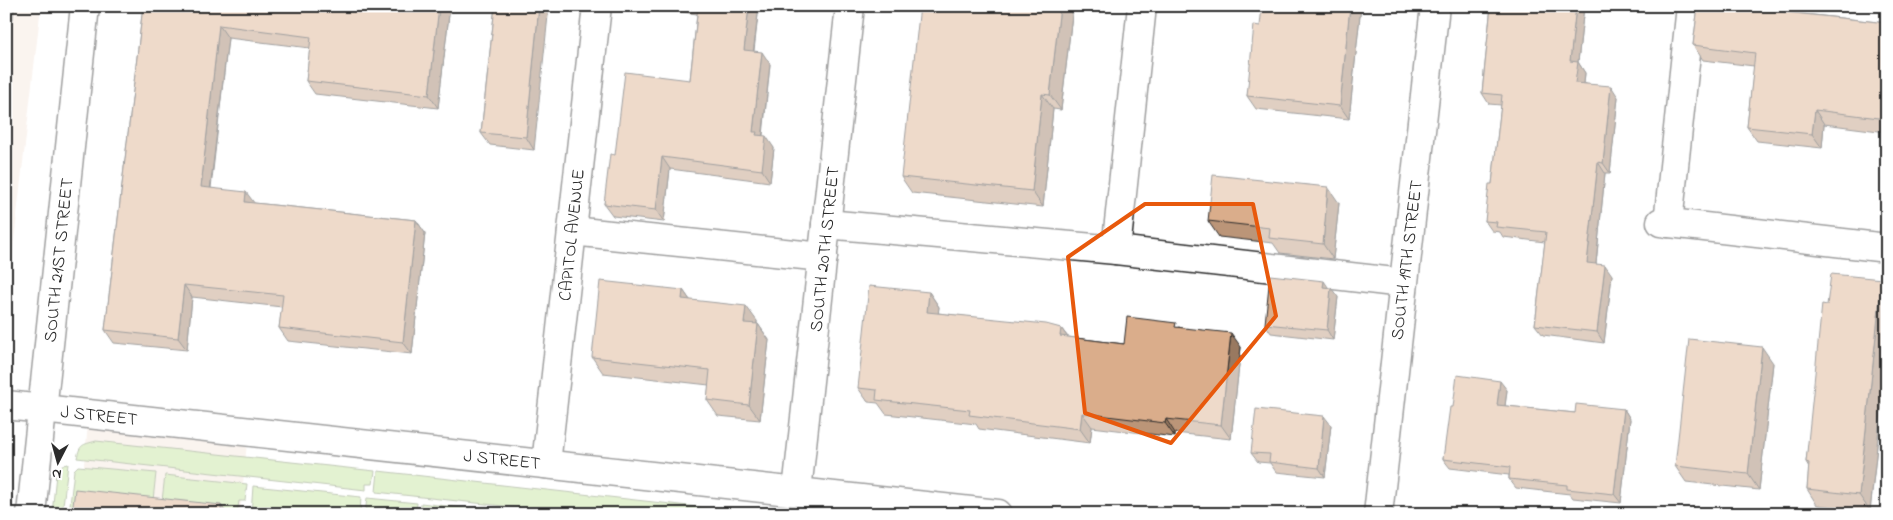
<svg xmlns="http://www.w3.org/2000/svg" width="1893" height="520" viewBox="0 0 1893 520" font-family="'Indie Flower',sans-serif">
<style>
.built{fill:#f4e6dc}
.grass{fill:#c2e29a;stroke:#768662}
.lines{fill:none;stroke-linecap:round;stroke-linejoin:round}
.minor-casing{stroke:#2b2b2b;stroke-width:31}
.minor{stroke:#fff;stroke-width:28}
.wall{fill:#bb9578;stroke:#2b2b2b}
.shaded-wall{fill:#997961;stroke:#2b2b2b}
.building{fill:#daad8b;stroke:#2b2b2b}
.marked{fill:none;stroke:#e8590c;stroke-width:4;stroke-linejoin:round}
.labels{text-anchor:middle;stroke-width:4;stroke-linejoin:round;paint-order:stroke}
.street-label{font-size:18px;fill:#2b2b2b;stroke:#fff}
</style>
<rect width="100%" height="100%" fill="#fff"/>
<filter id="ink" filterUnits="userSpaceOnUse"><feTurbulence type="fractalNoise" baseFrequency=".02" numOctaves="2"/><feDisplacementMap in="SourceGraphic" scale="10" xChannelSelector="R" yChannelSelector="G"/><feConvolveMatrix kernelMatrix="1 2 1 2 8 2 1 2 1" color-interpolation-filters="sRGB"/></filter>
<g filter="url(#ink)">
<g class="built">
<path d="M6 6H41L6 310Z"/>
<path d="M89 414 248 432 240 514H79Z"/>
</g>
<g class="grass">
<path d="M96 441 375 471 373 484H366V490L77 458C80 444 82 445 96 441Z"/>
<path d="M68 464 62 514H52L56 474 62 465Z"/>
<path d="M78 466 156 473 153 500 82 514H69L74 470Z"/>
<path d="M378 471 760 514H576L376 492Z"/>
<path d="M165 475 247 484 245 501H239L237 514H195L162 501Z"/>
<path d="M253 486 361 497 360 514H251Z"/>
<path d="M367 498 417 503 416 514H365Z"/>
<path d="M421 503 512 514H421Z"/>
</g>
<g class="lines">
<defs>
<g id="minor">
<path d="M1661 222 1887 248"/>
<path d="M1668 223 1691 6"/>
<path d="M826 224 1116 250 1403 283"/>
<path d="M572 231 823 257"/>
<path d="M1116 250 1142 6"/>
<path d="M6 405 998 514"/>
<path d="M546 464 597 6"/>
<path d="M797 491 850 6"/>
<path d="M31 514 85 6"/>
<path d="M1378 514 1435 6"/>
</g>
</defs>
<use href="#minor" class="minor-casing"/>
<use href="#minor" class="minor"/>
</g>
<g class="wall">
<path d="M6 6 13 19H6Z"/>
<path d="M143 6 314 9 450 6 438 108 315 94 306 81 310 48 228 38 211 188 254 203 416 220 425 233 412 354 288 341 279 328 282 307 192 297 187 350 114 343 105 330Z"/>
<path d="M495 6 534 150 490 145 481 133Z"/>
<path d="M638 6H759L754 51 770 64 763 136 774 148 770 182 670 169 664 222 613 216 604 204 615 155 690 80 697 14Z"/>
<path d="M1073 6 1061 110 1053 109 1043 207 912 193 901 177Z"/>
<path d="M1361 6 1349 119 1256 109 1247 96 1260 26Z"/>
<path d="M1491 6H1584L1578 62 1585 73 1584 83 1618 97 1610 173H1605L1596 264 1612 275 1604 343 1543 335 1535 325 1545 242 1503 237 1500 232 1492 231 1485 221 1492 184 1501 105 1489 104 1482 93Z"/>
<path d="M1698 6H1759V9L1887 23V132L1824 124 1822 148 1757 141 1747 127 1754 66 1703 60 1693 45Z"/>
<path d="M1339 203 1333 259 1280 253 1273 243 1219 237 1208 221Z"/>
<path d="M1887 286V353L1870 511 1817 505 1807 489 1809 467 1806 462 1827 305Z"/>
<path d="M1328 288 1338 297 1333 340 1271 333 1265 324Z"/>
<path d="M683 290 690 300 757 321V324H758L769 340 760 420 718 416 707 400 709 385 603 373 592 357Z"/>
<path d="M929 292 939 307 938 313 1061 328 1068 337 1124 344 1179 327 1241 347 1231 439 1175 433V437L1092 427 1090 443 979 429 976 424 886 414 878 403 868 402 858 388Z"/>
<path d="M1773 363 1759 490 1686 482 1675 466Z"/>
<path d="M1507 390 1505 406 1575 413 1624 409 1630 419 1621 503 1573 498 1570 494 1516 488 1509 479V475L1450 468 1443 459 1453 407Z"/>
<path d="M1331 425 1325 477 1276 472 1270 463 1258 462 1251 453Z"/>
</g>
<g class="shaded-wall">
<path d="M6 6H14L13 19 6 10Z"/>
<path d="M439 6H450L438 108 429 95Z"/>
<path d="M539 6H549L534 150 526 137Z"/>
<path d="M749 6H759L752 62 744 50Z"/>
<path d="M1060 6H1073L1061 110 1050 95Z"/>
<path d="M1350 6H1361L1349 119 1340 106Z"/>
<path d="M1576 6H1584L1578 62 1585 73 1583 93 1575 83 1570 61Z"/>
<path d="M1748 6H1759L1757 22 1747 8Z"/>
<path d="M219 25 228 38 209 199 201 187Z"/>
<path d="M762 52 770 64 762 140 766 136 774 148 770 182 762 170 753 132Z"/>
<path d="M1611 86 1618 97 1610 173 1603 163Z"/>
<path d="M1042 94 1053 109 1043 207 1032 191Z"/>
<path d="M1815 110 1824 124 1822 148 1812 134Z"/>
<path d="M662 157 670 169 664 222 656 210Z"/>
<path d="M1598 162 1605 173 1595 273 1587 263Z"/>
<path d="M1328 187 1339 203 1333 259 1323 244Z"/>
<path d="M246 192 255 204 245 202Z"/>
<path d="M416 220 425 233 412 354 403 342Z"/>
<path d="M1605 265 1612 275 1604 343 1597 332Z"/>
<path d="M1882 279 1887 286V353L1870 511 1859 495Z"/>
<path d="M1324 281 1330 290 1323 287Z"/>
<path d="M184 285 192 297 187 350 178 338Z"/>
<path d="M1331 288 1338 297 1333 340 1327 330Z"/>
<path d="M683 290 694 306 682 299Z"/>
<path d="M929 292 939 307 937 326 927 312Z"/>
<path d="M746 306 757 321 755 339 744 323Z"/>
<path d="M758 324 769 340 760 420 749 405Z"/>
<path d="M1061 328 1071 342 1060 336Z"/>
<path d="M1231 333 1241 347 1231 439 1221 425Z"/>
<path d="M1762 347 1773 363 1759 490 1748 474Z"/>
<path d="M1500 381 1507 390 1504 414 1497 405Z"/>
<path d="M1624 409 1630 419 1621 503 1614 494Z"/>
<path d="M1082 413 1092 427 1090 443 1080 429Z"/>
<path d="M1324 416 1331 425 1325 477 1319 468Z"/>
<path d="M1166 419 1175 433V437L1165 423Z"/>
<path d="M221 505 227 514 221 512Z"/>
</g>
<g class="building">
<path d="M143 6H289L314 9V6H439L429 95 306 81 311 37 219 25 201 187 246 192 245 202 416 220 403 342 279 328 283 295 184 285 178 338 105 330Z"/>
<path d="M495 6H539L526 137 481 133Z"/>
<path d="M698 6H749L744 50 762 52 753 132H757L756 135 766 136 762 170 662 157 656 210 604 204 610 154 615 155 625 72 690 80Z"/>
<path d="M920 6H1060L1050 95 1042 94 1032 191 901 177Z"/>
<path d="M1262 6H1350L1340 106 1247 96 1254 25 1260 26Z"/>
<path d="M1491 6H1576L1570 61 1578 62 1575 83 1611 86 1603 163 1598 162 1587 263 1605 265 1597 332 1535 325 1546 232 1496 227 1497 222 1485 221 1489 184H1492L1502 95 1482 93Z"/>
<path d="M1698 6H1748L1747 8 1887 23V119L1815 110 1812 134 1747 127 1755 53 1693 45Z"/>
<path d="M1213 175 1328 187 1323 244 1269 238 1270 228 1208 221Z"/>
<path d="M1831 274 1882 279 1859 495 1807 489 1809 463 1806 462 1822 304 1827 305Z"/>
<path d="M1270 275 1324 281 1323 287 1331 288 1327 330 1265 324Z"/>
<path d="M600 281 683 290 682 299 746 306 744 323 758 324 749 405 707 400 710 370 592 357Z"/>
<path d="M869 286 929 292 927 312 1046 324 1061 328 1060 336 1124 344 1127 317 1176 323 1175 327 1231 333 1221 425 1166 419 1165 423 1082 413 1080 429 969 415 970 410 876 400 877 390 858 388Z"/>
<path d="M1689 339 1762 347 1748 474 1675 466Z"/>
<path d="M1457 375 1500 381 1497 405 1575 413 1576 404 1624 409 1614 494 1567 489V485L1509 479 1510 467 1443 459 1450 407H1453Z"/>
<path d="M1256 409 1324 416 1319 468 1269 462 1270 454 1251 453Z"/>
<path d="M75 489 221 505V512L239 514H72Z"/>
</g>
</g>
<path d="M0 0H1893V520H0ZM1145 204H1253L1276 316 1171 443 1085 413 1068 257Z" fill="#fff" fill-opacity=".55" fill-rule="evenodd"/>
<path class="marked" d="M1145 204H1253L1276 316 1171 443 1085 413 1068 257Z"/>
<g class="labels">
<g class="street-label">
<text transform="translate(571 235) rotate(-84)" y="6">CAPITOL AVENUE</text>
<text transform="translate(824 249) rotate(-84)" y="6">SOUTH 20TH STREET</text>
<text transform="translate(58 260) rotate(-84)" y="6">SOUTH 21ST STREET</text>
<text transform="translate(1406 260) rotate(-83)" y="6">SOUTH 19TH STREET</text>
<text transform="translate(99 415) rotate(6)" y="6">J STREET</text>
<text transform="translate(502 459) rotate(6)" y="6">J STREET</text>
</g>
</g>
<rect width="1893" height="520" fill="none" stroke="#fff" stroke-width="25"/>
<rect x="12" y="12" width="1868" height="495" fill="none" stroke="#2b2b2b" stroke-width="2" filter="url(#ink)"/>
<g transform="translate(58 462) rotate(186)" stroke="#ffffff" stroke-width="4" paint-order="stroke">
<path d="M0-4L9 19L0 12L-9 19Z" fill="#2b2b2b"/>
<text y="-8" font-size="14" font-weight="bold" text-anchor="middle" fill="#2b2b2b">N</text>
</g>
</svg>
